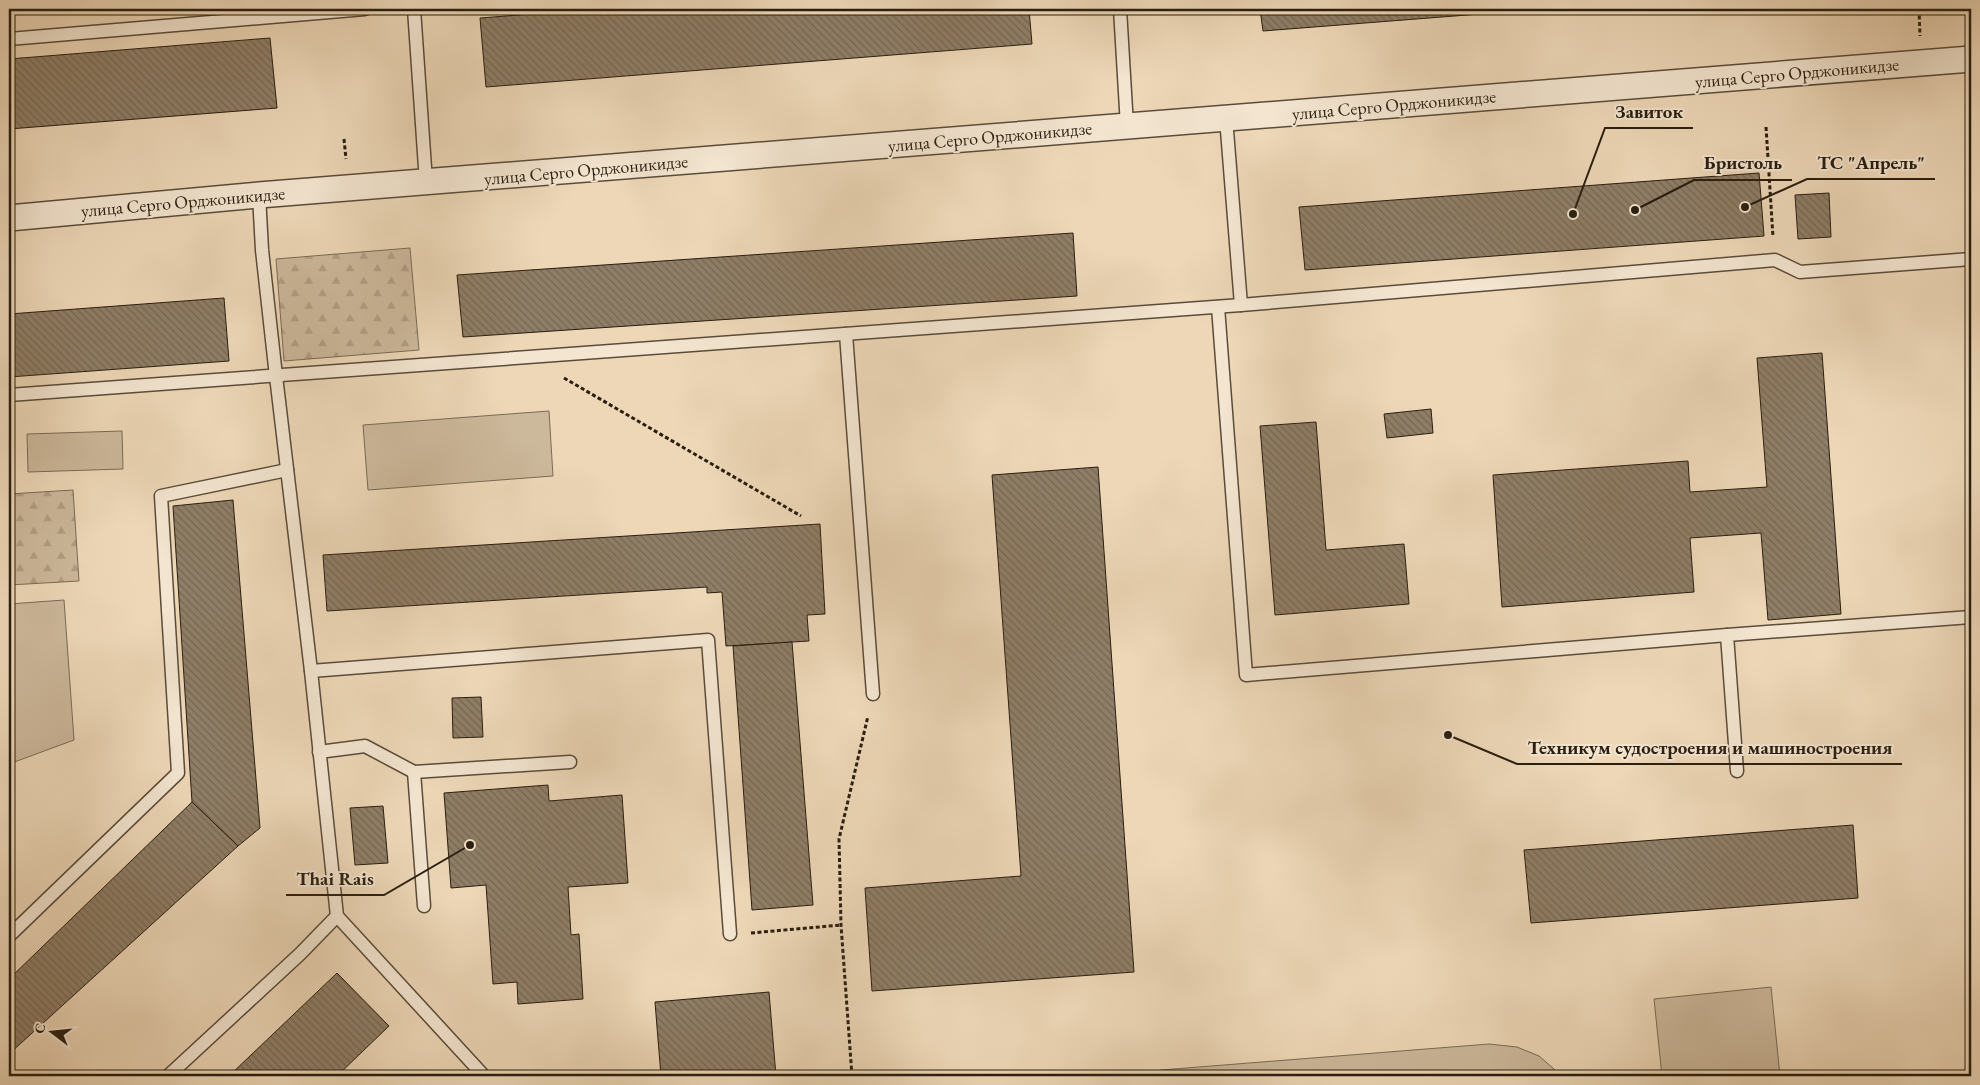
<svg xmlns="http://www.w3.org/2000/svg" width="1980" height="1085" viewBox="0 0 1980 1085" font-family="'EB Garamond',serif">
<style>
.green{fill:#ccb89b;stroke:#7a6b56}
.forest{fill:url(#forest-firs);stroke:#7a6b56}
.building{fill:url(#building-back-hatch);stroke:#291e10}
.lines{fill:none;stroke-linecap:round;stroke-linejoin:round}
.service-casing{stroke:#5a4c3a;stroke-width:15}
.minor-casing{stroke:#5a4c3a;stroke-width:28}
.path{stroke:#291e10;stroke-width:3;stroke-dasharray:4 2.5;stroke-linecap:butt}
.service{stroke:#f3e5d0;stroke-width:12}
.minor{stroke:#f3e5d0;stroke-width:25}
.labels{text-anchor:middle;stroke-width:4;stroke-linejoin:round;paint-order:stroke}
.street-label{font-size:18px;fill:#291e10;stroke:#f3e5d0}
.leader{fill:none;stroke:#291e10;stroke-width:2}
.callout-dot{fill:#291e10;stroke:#f3e5d0;stroke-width:2}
.callout-label{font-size:19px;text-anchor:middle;font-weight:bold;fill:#291e10;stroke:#f3e5d0;stroke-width:4;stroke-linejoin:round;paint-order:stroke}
</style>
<defs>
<pattern id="forest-firs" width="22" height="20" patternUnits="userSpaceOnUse" patternTransform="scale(1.25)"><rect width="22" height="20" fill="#ccb89b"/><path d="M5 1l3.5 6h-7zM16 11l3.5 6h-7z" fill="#af9e84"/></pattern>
<pattern id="building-back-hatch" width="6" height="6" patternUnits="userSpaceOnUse" patternTransform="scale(1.25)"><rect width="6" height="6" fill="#8f7e67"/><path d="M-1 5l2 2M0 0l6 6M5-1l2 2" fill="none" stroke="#756753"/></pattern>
</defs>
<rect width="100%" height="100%" fill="#edd7b7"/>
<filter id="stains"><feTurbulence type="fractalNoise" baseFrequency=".004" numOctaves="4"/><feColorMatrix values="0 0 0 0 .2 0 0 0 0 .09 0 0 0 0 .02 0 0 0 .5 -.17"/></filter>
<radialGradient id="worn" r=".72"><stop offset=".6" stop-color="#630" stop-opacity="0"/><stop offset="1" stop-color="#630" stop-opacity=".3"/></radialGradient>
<g class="green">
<path d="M549 411 553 476 368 490 363 425Z"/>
<path d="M122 431 123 469 28 472 27 434Z"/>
<path d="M64 600 74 740 9 764V604Z"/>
<path d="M1771 987 1780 1076H1662L1654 999Z"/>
<path d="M1489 1044 1517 1047 1539 1056 1562 1076H1145L1161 1070Z"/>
</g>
<g class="forest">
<path d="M410 248 419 350 284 361 276 259Z"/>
<path d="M73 490 79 581 9 585V494Z"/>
</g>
<g class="building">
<path d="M596 9H1029L1032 44 486 87 480 18Z"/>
<path d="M1260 9H1544L1263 31Z"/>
<path d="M270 38 277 108 9 129V59Z"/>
<path d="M1759 173 1764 236 1305 270 1299 207Z"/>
<path d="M1829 193 1831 237 1798 239 1795 195Z"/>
<path d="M1073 233 1077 296 463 337 457 275Z"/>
<path d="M224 298 229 361 9 377V314Z"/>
<path d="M1822 353 1841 614 1768 620 1761 533 1690 538 1694 592 1502 607 1493 475 1688 461 1690 492 1767 487 1757 358Z"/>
<path d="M1431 409 1433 433 1387 438 1384 414Z"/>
<path d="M1316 422 1326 550 1404 544 1409 604 1275 615 1260 426Z"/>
<path d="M1098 467 1134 972 872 991 865 888 1021 876 992 475Z"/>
<path d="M233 500 260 828 238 846 192 802 173 506Z"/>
<path d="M820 524 825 614 807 615 809 641 726 646 722 592 707 593V587L327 611 323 555Z"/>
<path d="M792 642 813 905 752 910 733 646Z"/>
<path d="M481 697 483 737 453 738 452 698Z"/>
<path d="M548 785 549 801 622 795 628 883 568 887 571 935 579 934 583 999 518 1004 517 982 493 984 486 885 451 888 444 793Z"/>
<path d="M192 802 238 846 9 1054V979Z"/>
<path d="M383 806 388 863 355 865 350 808Z"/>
<path d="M1853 825 1858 898 1531 923 1524 850Z"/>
<path d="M337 973 389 1026 337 1076H229Z"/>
<path d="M769 992 776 1076H661L655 1002Z"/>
</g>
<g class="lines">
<defs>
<g id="service">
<path d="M414 9 426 182"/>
<path d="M1120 9 1127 126"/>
<path d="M9 39 365 9"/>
<path d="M1226 118 1241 305"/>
<path d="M259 195 262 250 276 376 311 671 337 916 484 1076"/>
<path d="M1218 307 1246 675 1727 635"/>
<path d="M846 334 873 694"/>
<path d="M9 395 1241 305 1775 260 1800 272 1971 259"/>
<path d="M311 671 708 640 730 934"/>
<path d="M319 752 365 746 414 772 570 762"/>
<path d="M1737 771 1727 635 1971 617"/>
<path d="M414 772 424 906"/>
<path d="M9 936 178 773 161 496 287 470"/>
<path d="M168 1076 300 954 337 916"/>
</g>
<path id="minor" d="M9 218 259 195 1971 59"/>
</defs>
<use href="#service" class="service-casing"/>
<use href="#minor" class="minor-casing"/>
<g class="path">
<path d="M1817 9 1818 11"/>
<path d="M1919 9 1920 36"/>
<path d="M1766 127 1773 237"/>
<path d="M344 139 346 159"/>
<path d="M564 378 801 516"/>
<path d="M751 933 841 925"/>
<path d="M852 1076 841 925 839 839 868 716"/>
</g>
<use href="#service" class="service"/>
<use href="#minor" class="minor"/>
</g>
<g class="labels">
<g class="street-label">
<text transform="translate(1797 73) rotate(-5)" y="6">улица Серго Орджоникидзе</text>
<text transform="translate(1394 105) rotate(-5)" y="6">улица Серго Орджоникидзе</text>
<text transform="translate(990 137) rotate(-5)" y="6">улица Серго Орджоникидзе</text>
<text transform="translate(586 170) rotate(-5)" y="6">улица Серго Орджоникидзе</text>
<text transform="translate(183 202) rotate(-5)" y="6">улица Серго Орджоникидзе</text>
</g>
</g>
<path class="leader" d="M1573 214L1605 128H1693M1745 207L1807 179H1935M1635 210L1694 180H1792M1448 735L1517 764H1902M470 845L384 895H286"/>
<g class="callout-dot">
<circle cx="1573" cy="214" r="5"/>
<circle cx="1745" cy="207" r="5"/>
<circle cx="1635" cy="210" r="5"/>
<circle cx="1448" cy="735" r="5"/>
<circle cx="470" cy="845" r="5"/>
</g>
<g class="callout-label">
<text x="1649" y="118">Завиток</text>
<text x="1871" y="169">ТС "Апрель"</text>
<text x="1743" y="169">Бристоль</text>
<text x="1710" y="754">Техникум судостроения и машиностроения</text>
<text x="335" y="885">Thai Rais</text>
</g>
<rect width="1980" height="1085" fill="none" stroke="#edd7b7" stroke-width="30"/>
<rect x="10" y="10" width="1960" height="1065" fill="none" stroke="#291e10" stroke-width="2.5"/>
<rect x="15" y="15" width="1950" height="1055" fill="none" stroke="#291e10"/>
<g transform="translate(52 1032) rotate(286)" stroke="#f3e5d0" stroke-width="4" paint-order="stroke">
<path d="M0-4L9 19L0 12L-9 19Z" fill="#291e10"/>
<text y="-8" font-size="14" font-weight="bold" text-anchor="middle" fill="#291e10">С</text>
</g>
<rect width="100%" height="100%" filter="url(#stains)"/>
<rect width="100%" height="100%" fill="url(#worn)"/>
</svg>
